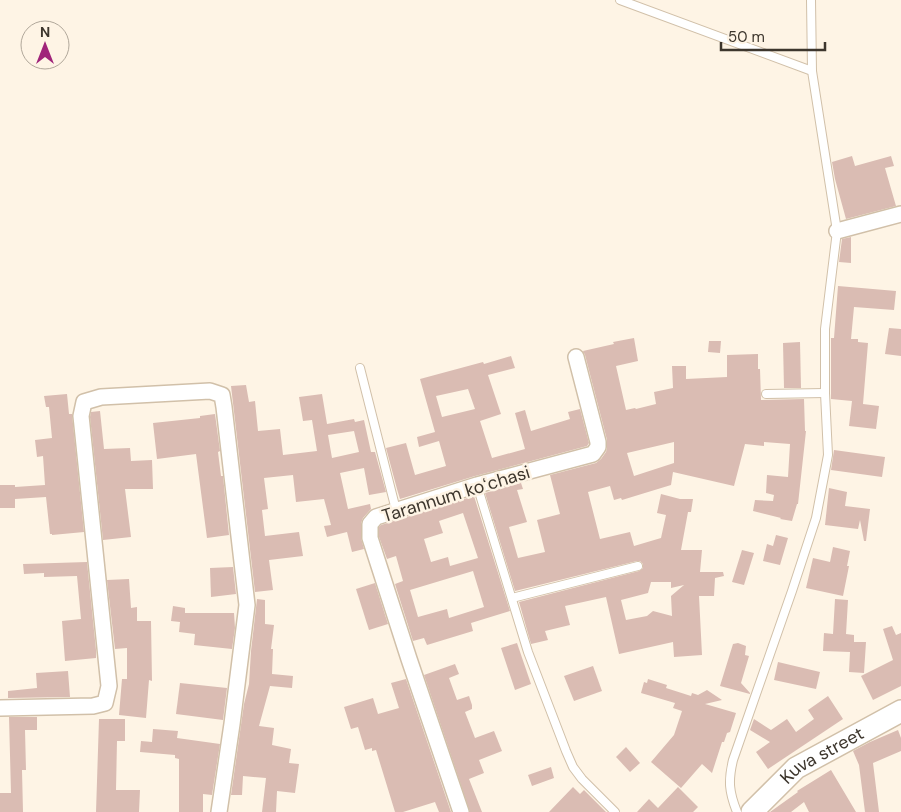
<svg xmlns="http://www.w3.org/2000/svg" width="901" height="812" viewBox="0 0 901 812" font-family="'DM Sans',sans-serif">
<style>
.building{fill:#dabcb3;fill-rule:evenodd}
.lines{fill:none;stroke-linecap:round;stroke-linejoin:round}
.service-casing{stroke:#d1c0a9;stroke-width:10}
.minor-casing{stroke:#d1c0a9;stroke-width:18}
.secondary-casing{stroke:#d1c0a9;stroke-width:24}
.service{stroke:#fff;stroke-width:8}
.minor{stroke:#fff;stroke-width:15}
.secondary{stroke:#fff;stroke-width:21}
.labels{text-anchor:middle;stroke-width:5;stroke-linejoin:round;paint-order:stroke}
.street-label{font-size:18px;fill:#3d362d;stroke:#fef4e5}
</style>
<rect width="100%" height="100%" fill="#fef4e5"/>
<g class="building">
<path d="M852 156 855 166 891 156 894 166 885 168 896 206 846 219 835 179 832 162Z"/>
<path d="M851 237V263L839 262 842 239Z"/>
<path d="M838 286 896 291 894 310 854 307 851 339H858V342L868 343 863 404 879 406 876 429 849 426 852 401 831 399V338H834Z"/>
<path d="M889 328 901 329V356L885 354Z"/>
<path d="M634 338 638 361 616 366 626 410 635 408 636 409 656 404 654 392 673 388 672 366H686V379L727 377V355L758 354V369H760L761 400 804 399 805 431H806L798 504H797L792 521 780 519 781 518 753 511 755 500 773 501 774 495 766 493 767 475 788 477 790 444 764 442V446L745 444 734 486 673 472 671 485 622 500 621 498 614 500 610 486 588 492 600 539 630 532 634 546 661 538 666 515 657 513 661 494 680 499H693L691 512H688L681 550H702L700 572H723L724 576 715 578 714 596H699L702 655 674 657 673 642 619 654 606 597 565 606 570 625 545 631 548 640 531 644 519 602 639 571 643 568V564L640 561H637L515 591 485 493 521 483 523 489 517 490 527 522 509 527 518 558 545 552 537 520 560 514 550 475 596 463 601 459 606 452 607 448V440L585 355 583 351 614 344 613 342ZM674 442V463L634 476 627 453ZM651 582H671V588L684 585 671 596 672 616 653 611 647 616 626 620 621 600 648 593Z"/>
<path d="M709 341H721L720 353 708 352Z"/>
<path d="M800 342 801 388H784L783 343Z"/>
<path d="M511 356 515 368 488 375 501 414 480 421 492 458 525 449 515 413 525 410 531 431 570 419 568 412 580 409 589 443 587 446 475 476 400 499 397 489 386 448 406 443 415 475 446 466 439 441 419 447 417 437 435 432 420 379 483 362 484 364ZM468 389 475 409 442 417 436 396Z"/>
<path d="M246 385 249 402 255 401 258 431 280 429 283 455 317 451 312 420 303 421 299 397 322 394 327 424 354 419 355 422 364 420 371 452H375L386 492 369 495 364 468 340 473 348 509 370 504 371 509 363 518 361 523V538L364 549 352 552 347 532 327 537 324 526 331 525 324 499 296 502 293 475 264 478 268 509 262 510 265 536 299 532 303 556 269 560 273 590 255 592 231 386ZM354 431 359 452 332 458 328 435Z"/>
<path d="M67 394 69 414H72L84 532 52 535V534H50L46 497 15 499V508H0V485H15V487L45 485 43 456 37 457 35 440 52 438 49 407H46L44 396Z"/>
<path d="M100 411 104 449 130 448 131 461 152 460 153 489H125L131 537 103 540 90 417 91 412Z"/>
<path d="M215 414 220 451 218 452 221 476H223L229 535 207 538 196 454 157 459 153 423 200 418V416Z"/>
<path d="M834 450 885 457 882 477 831 470Z"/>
<path d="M829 488 847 492 845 506 870 509 866 541H864L860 520 858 529 825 525Z"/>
<path d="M474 496 510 611 471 623 473 631 427 645 424 638 413 641 395 584 403 581 396 556 387 559 379 537V527L381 525ZM463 513 478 558 450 566 448 557 431 562 424 539 443 533 439 521ZM473 571 484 607 449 618 447 609 418 617 410 590Z"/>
<path d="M776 535 788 538 780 565 763 561 767 544 773 546Z"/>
<path d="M833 547 850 551 847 566H849L843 596 806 588 813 558 830 562Z"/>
<path d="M742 550 754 553 744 585 732 582Z"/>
<path d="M87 562 96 650V658L65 661 62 621 81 619 77 576 44 577V573L24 574 23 564Z"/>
<path d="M233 567 236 594 211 597 210 568Z"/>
<path d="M129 579 131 608 137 607V621H151L152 681 149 680 146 718 119 715 122 679H127V648L115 649 107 580Z"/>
<path d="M375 583 388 624 369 630 356 589Z"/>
<path d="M257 599 265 600V624L274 625 271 649H273L272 674 293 676 292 688 270 686 259 726 274 728 272 745 291 749 289 763 299 764 295 793 277 791 276 812H262L266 778 243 776 242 795H231L244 704 249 684 251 651Z"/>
<path d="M835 599 848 600 846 634 854 635V642H866L864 673 849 672 850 652 823 651 824 633 833 634Z"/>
<path d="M173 606 185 608V613H234L235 628 232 649 194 645 195 634 179 632 180 622 171 621Z"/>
<path d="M892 626 896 635 901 633V686L873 700 861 676 893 660 883 629Z"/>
<path d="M517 643 531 684 515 690 501 648Z"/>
<path d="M738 643 746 646 745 655 749 656 741 683 750 693V694L720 686 733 644Z"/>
<path d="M778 662 820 672 816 689 774 680Z"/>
<path d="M455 664 459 674 449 678 457 700 469 696 472 705V709L465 712 475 738 494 731 502 751 479 760 484 773 469 779 482 812H470L424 675Z"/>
<path d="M593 666 602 691 574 701 564 676Z"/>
<path d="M68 671 70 697 8 698V691L37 688 36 673Z"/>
<path d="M406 679 451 812H439L435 802 403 812H395L376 750 372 751V748L365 750 358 727 351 729 344 707 373 698 378 714 399 708 391 683Z"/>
<path d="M648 679 667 685 666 688 691 696 692 693 698 695 707 690 722 700 705 704 736 713 730 732 727 733 724 742H722L712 773 702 764 681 788 651 762 674 735 682 711 673 708 675 703 641 693 644 682 647 683Z"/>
<path d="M180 683 227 688 223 720 176 714Z"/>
<path d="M828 696 843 719 768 769 756 752 770 742 750 730 754 719 771 730 787 719 796 732 814 719 808 710Z"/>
<path d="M9 717H37V730H25L26 770H22L23 812H0V793H11Z"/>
<path d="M99 719H125V741H117L116 790H140L139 812H96Z"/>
<path d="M153 729 178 731 177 738 220 744 212 795 203 794V812H179V759L175 758V755L140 752 141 741 152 742Z"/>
<path d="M898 730 901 738V751L873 763 879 812H865L859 765 853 751 870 742Z"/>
<path d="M626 747 640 763 630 772 616 757Z"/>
<path d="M551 767 554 778 532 786 528 775Z"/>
<path d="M831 770 856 812H809L804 802 791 812H770L798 792 797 791Z"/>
<path d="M573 787 580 794 584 790 606 812H549Z"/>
<path d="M678 787 698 807 693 812H637L649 799 658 808Z"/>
</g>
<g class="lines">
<defs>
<g id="service">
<path d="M620 0 812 71 837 231 825 329V393L828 455 816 518 792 591 733 760C728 781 729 792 737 812"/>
<path d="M811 0 812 71"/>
<path d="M360 368 396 510"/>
<path d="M766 394 825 393"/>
<path d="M477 485 528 652 566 751 573 767 582 779 615 812"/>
<path d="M512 598 638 566"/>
</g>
<g id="minor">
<path d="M837 231 901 214"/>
<path d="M0 708 93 706 105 703 109 686 81 416 84 402 101 397 210 391 222 395 224 407 247 605 232 724 219 812"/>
<path d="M461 812 409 659 370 538V524L376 517 477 485 593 454 598 447V442L576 357"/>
</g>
<g id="secondary">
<path id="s1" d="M752 812 796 768 901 711"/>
</g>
</defs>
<use href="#service" class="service-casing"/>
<use href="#minor" class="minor-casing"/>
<use href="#secondary" class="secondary-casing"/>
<use href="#service" class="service"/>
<use href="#minor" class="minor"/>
<use href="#secondary" class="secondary"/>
</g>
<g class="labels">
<g class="street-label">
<text transform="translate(456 494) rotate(-17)" y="6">Tarannum koʻchasi</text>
<text dy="6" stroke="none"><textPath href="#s1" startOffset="91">Kuva street</textPath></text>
</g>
</g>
<g transform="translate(45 45)"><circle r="24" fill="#fef4e5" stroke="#b1a89b"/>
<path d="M0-4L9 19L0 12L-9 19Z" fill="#a0247a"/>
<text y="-8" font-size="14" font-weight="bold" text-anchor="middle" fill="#3d362d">N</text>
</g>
<path d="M721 42v8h104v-8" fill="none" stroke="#3d362d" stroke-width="2.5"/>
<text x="728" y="42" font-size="15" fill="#3d362d" stroke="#fef4e5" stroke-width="4" paint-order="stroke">50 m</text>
</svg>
